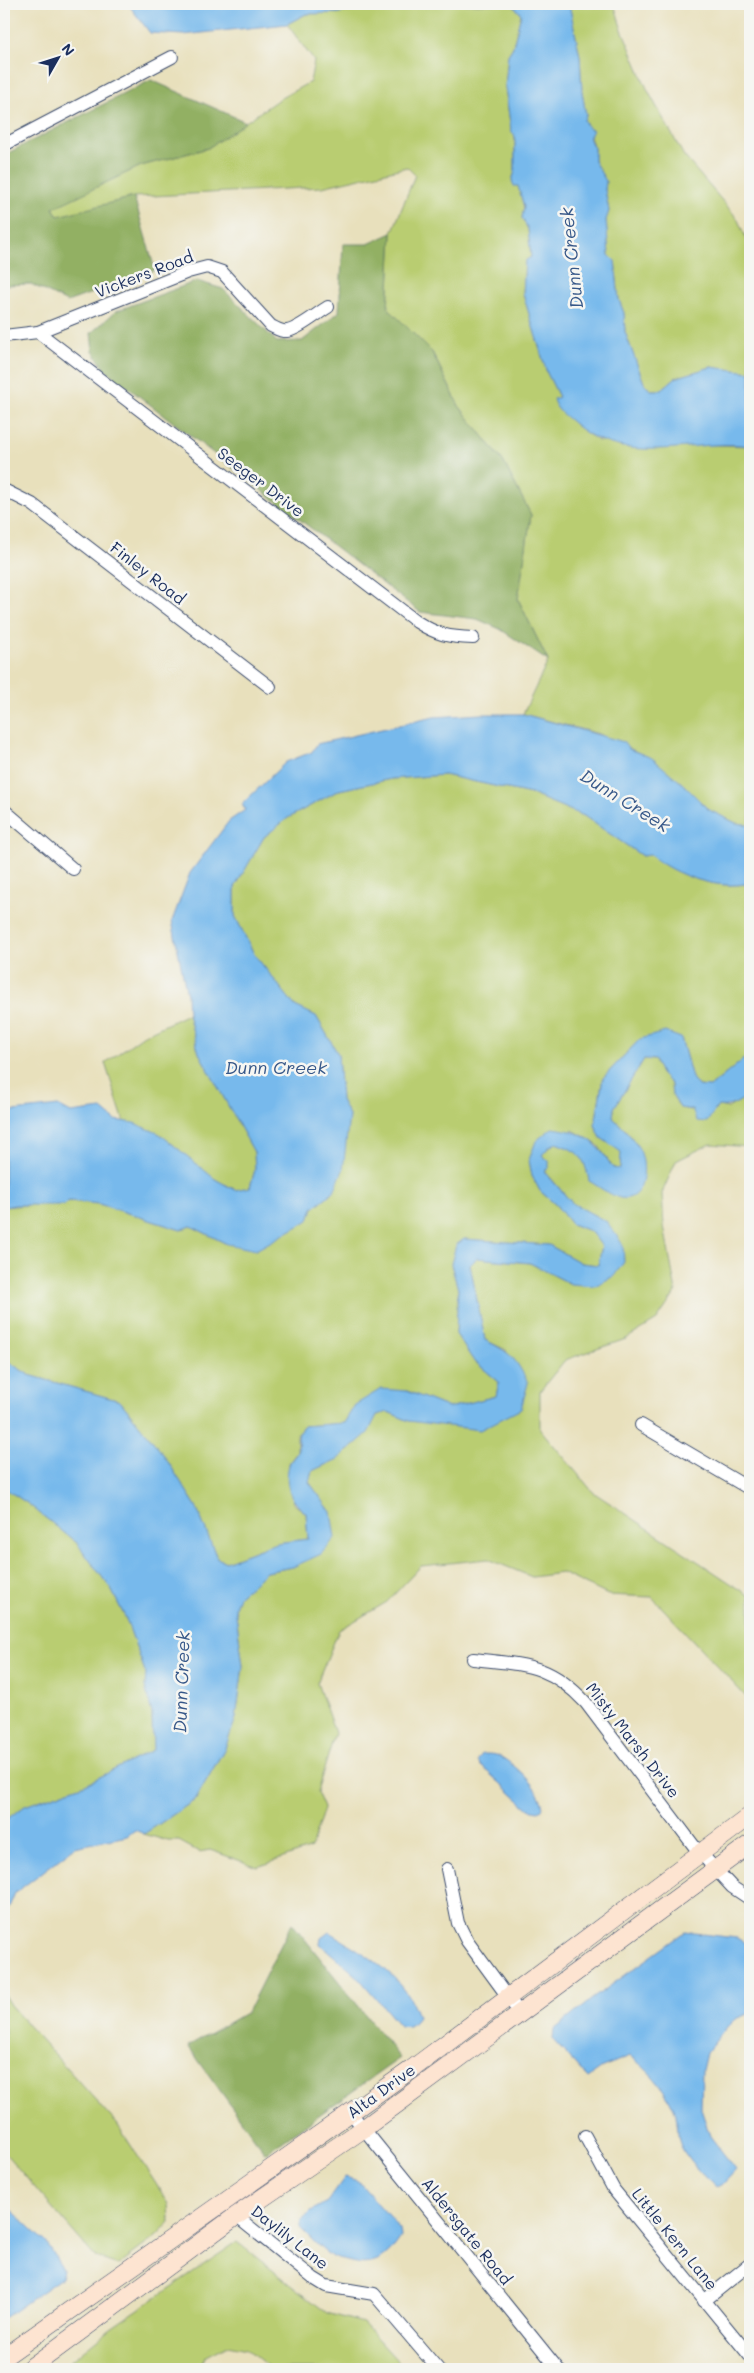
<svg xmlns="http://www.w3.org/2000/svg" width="754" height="2373" viewBox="0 0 754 2373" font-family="Mali,sans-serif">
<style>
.green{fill:#b9cd71;stroke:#6a7e68}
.forest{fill:#92b063;stroke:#567060}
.water{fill:#77b9ec;stroke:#4974a5}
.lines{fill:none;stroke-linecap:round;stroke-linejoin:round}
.street-casing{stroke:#3a4a6c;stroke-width:14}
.secondary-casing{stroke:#3a4a6c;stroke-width:19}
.street{stroke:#fff;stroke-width:12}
.secondary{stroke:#fde4d1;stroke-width:18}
.labels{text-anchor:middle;stroke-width:5;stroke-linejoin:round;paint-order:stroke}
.street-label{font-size:16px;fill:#1b2f5e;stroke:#f6f6f2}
.water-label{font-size:18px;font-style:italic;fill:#375889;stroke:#f6f6f2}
</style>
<rect width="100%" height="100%" fill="#f6f6f2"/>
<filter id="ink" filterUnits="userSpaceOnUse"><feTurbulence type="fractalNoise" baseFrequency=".02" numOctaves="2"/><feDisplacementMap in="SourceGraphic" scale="10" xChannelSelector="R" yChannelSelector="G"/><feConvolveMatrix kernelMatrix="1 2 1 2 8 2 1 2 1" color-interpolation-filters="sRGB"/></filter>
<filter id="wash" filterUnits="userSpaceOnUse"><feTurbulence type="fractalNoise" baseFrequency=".0096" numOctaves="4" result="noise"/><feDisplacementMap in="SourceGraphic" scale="20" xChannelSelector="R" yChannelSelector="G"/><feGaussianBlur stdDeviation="1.12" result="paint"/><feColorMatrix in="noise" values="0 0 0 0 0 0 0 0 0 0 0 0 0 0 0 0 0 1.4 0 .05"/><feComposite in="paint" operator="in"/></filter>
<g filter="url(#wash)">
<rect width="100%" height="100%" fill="#e8e0bc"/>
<g class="green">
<path d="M374 4H512L521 14 513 47 508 55 505 87 511 130 515 137V171L512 181 518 185 524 207 522 218 528 229 531 257 525 261 523 294 547 373 559 397 555 405 574 424 598 441 750 446V825L736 823 709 810 684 785 652 759 599 734 523 714 548 661 518 599 531 515 503 461 459 406 432 352 388 308 392 233 415 175 407 167 322 187 134 197 58 217 53 207 141 166 208 148 279 99 310 82 314 61 287 24 306 14 340 13Z"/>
<path d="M569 4H614L621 27 648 91 684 156 737 218 750 247V372L711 367 675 378 661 390H651L644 383 625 332 624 313 619 300 615 261 609 255 606 220 609 211 605 190 606 181 594 161V148L584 120 586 115 582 92 580 56Z"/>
<path d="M444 775 531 794 584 816 642 856 650 854C674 875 718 891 750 883V1054L710 1087 698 1086 692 1078 681 1038 640 1039 603 1078 595 1125 601 1138 622 1152 620 1169 613 1168 598 1145 573 1130 529 1160 532 1176 540 1191 556 1205 571 1224 590 1231 602 1246 598 1265 581 1263 549 1245 464 1239 451 1264 458 1289 456 1334 473 1360 499 1382 496 1396 449 1408 407 1391 355 1405 344 1423 303 1426 297 1435V1452L289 1463 294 1504 306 1513 308 1539 276 1543 226 1562 217 1558 196 1506 163 1454 120 1401 29 1375 4 1359V1207L68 1201 99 1204 181 1230 191 1226 227 1244 313 1208 334 1191 349 1116 341 1100 338 1054 316 1016 295 1006 254 954 235 916V887L264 837 288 818 339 790 391 779Z"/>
<path d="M188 1014 199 1053 254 1152 255 1170 250 1187 236 1190C229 1186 221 1183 215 1179 185 1158 163 1127 124 1122L105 1063 144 1035Z"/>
<path d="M644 1059 655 1060 661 1074 671 1084 672 1095 680 1108 692 1110 718 1106 728 1108 741 1100 750 1088V1147L710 1144 676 1161 662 1193 664 1226 676 1292 657 1320 626 1339 565 1360 540 1391V1429L593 1492 750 1596V1701L652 1597 608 1595 562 1573 532 1577 488 1559 421 1566 387 1602 339 1630 317 1683 335 1733 317 1792 324 1808 311 1848 258 1867 210 1850 199 1852 179 1841H168L144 1834 195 1800 225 1748 236 1718 243 1666 235 1607 239 1596 266 1572 293 1567 331 1512 309 1482 312 1471C342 1457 361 1445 377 1415L388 1412 409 1421 521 1409 506 1350 485 1340 470 1265 477 1258 530 1263 571 1284 614 1276 607 1222 572 1203 544 1170 549 1161 542 1155 549 1147 556 1143 574 1150 585 1161 637 1192C651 1161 637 1139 613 1118L614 1108Z"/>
<path d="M4 1488 27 1503 77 1543 111 1589 126 1619 146 1674 145 1686 152 1713 153 1750 88 1783 25 1806 4 1821Z"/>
<path d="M4 1995 10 2005 117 2124 169 2204 170 2222 157 2236 118 2265 95 2257 4 2152Z"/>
<path d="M237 2242 327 2313 363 2323 405 2369H271L247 2349 228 2345 205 2357 197 2369H64V2366L111 2328Z"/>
</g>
<g class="forest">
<path d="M151 80 246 122 208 148 141 166 53 208 58 216 134 197 155 270 67 302 31 284 4 285V155Z"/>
<path d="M392 233 388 308 432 352 459 406 503 461 531 515 518 599 548 661 500 629 477 619 420 612 105 370 93 351 91 333 116 311 197 281 223 289 277 342 302 341 339 312 343 244H368Z"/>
<path d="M292 1923 400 2058 265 2153 188 2046 247 2012Z"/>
</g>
<g class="water">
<path d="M128 4H374L340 13 306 14 287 24 183 35 150 33Z"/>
<path d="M512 4H569L580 56 582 92 586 115 584 120 588 128 593 130 589 138 594 148V161L606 181 605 190 609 211 606 220 609 255 615 261 619 300 624 313 625 332 644 383 651 390H661L675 378 711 367 750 372V446C688 438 626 470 572 422 565 416 555 409 553 399L559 397 547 373 523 294 525 261 531 257 528 229 522 218 524 207 518 186H514L512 181 515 171V137L511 130 505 87 508 55 513 47 521 14Z"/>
<path d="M481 714H523L624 742 629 749 652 758 684 785 709 810 736 823 750 825V883C718 891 674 875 650 855L642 856 584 816 531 794 444 775 391 779 339 790 288 818 264 837 235 887V916L254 954 295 1006 316 1016 338 1054 341 1100 349 1116 343 1170 334 1191 313 1208 309 1220 256 1250 227 1244 191 1226 181 1230 99 1204 69 1201 63 1205H15L4 1207V1112L58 1106 71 1113 102 1109 115 1120 134 1123 160 1134 215 1179 235 1190 250 1187 255 1170 254 1152 199 1053 188 1014 187 995 172 921 190 873 229 821 245 810 242 804 286 762 312 752 317 744 434 717Z"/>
<path d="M665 1032 681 1038 692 1078 698 1086 710 1087 750 1054C750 1064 753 1078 750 1087 747 1101 730 1108 718 1106L707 1122 697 1121 692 1110 680 1108 672 1095 671 1084 661 1074 655 1060 644 1059 614 1108 613 1118C622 1126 632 1137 638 1147 648 1162 646 1203 620 1198 609 1195 598 1186 589 1181 584 1156 580 1152 556 1143L549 1147 542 1155 549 1161V1168L544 1171 572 1203 607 1222 623 1245 624 1262 614 1276 595 1286 571 1284 530 1263 477 1258 470 1265 485 1340C511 1353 515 1357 528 1383L521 1409 480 1430 409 1421 388 1412 377 1415 368 1433 338 1459 312 1471 309 1482 331 1512 335 1538 321 1554 293 1567 266 1572 239 1596 235 1607 243 1666 236 1718 225 1748 195 1800 144 1834 135 1830 127 1836 75 1847 15 1893 4 1919V1821L25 1806 88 1783 153 1750 152 1713 145 1686 146 1674 126 1619 111 1589 77 1543 27 1503 4 1488V1359L29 1375 120 1401 163 1454 196 1506 217 1558 226 1562 276 1543 308 1539 306 1513C290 1501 284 1484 289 1465 290 1460 296 1456 297 1452 301 1440 294 1439 303 1426L344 1423 355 1405 381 1389 407 1391 449 1408 496 1396 499 1382 473 1360 456 1334 458 1289 451 1264 456 1245 464 1239 549 1245 581 1263 598 1265 602 1246 590 1231 571 1224 556 1205 540 1191 532 1176 529 1160 536 1141 552 1128C586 1132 595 1140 613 1168L620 1169 621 1152 601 1138 595 1125 603 1078 640 1039Z"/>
<path d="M482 1754C489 1754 496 1754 501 1757 517 1766 541 1789 543 1808L539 1811 529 1809 480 1765 478 1760Z"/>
<path d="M329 1932C363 1953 406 1975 418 2017 412 2025 409 2028 400 2026L357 1976 320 1944 321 1938Z"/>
<path d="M685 1932 737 1938 750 1946V2013L735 2019 727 2027 706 2053 702 2070 701 2109 710 2136 736 2170 722 2185 717 2187C706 2181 681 2153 679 2140 677 2130 678 2119 674 2109 664 2087 649 2070 630 2056L605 2066 588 2078 553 2040 554 2030 592 1999Z"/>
<path d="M345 2177 358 2181 400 2229 401 2237C387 2259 374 2269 347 2261 342 2260 336 2259 332 2257 320 2249 310 2237 300 2228V2223L311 2211 327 2202Z"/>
<path d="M4 2203 46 2242 63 2270 61 2278 6 2317H4Z"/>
</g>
</g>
<g filter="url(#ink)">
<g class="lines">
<defs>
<g id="street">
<path d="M4 145 172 57"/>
<path d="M38 332 417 622C438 635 448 637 473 638"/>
<path d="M4 336 38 332 188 272 207 267 222 272 271 326C276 328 281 332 287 331 297 330 318 313 328 307"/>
<path d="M4 490 32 504 270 687"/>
<path d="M4 810 73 869"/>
<path d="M641 1425 750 1489"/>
<path d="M473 1659C525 1665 549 1663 586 1703L694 1846 732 1887 750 1899"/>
<path d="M447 1869 458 1923 467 1941 519 2012"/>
<path d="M351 2113 558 2369"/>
<path d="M585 2136 614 2190 750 2356"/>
<path d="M236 2216 313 2278 326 2286 374 2294 438 2369"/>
<path d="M704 2301 750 2264"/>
</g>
<g id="secondary">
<path d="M4 2357 412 2069 750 1816"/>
<path d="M29 2369 236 2216 363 2129 750 1844"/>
</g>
</defs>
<use href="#street" class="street-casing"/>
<use href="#secondary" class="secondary-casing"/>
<use href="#street" class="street"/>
<use href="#secondary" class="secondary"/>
</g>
</g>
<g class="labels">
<g class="street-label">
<text transform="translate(144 274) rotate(-21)" y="6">Vickers Road</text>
<text transform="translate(261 482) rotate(37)" y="6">Seeger Drive</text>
<text transform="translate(148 573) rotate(38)" y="6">Finley Road</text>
<text transform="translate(633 1740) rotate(52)" y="6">Misty Marsh Drive</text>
<text transform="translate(381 2091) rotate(-36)" y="6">Alta Drive</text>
<text transform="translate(467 2231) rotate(51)" y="6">Aldersgate Road</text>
<text transform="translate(290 2237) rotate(38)" y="6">Daylily Lane</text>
<text transform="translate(675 2239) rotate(51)" y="6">Little Kern Lane</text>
</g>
<g class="water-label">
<text transform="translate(572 258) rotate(-96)" y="6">Dunn Creek</text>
<text transform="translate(625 801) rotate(32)" y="6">Dunn Creek</text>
<text x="276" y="1074">Dunn Creek</text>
<text transform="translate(182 1682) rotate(-88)" y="6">Dunn Creek</text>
</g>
</g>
<rect width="754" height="2373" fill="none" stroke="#f6f6f2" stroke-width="20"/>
<g transform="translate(58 58) rotate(51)" stroke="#f6f6f2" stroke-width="4" paint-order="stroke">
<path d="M0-4L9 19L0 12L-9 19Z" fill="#1b2f5e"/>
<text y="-8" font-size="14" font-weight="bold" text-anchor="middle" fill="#1b2f5e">N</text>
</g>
</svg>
